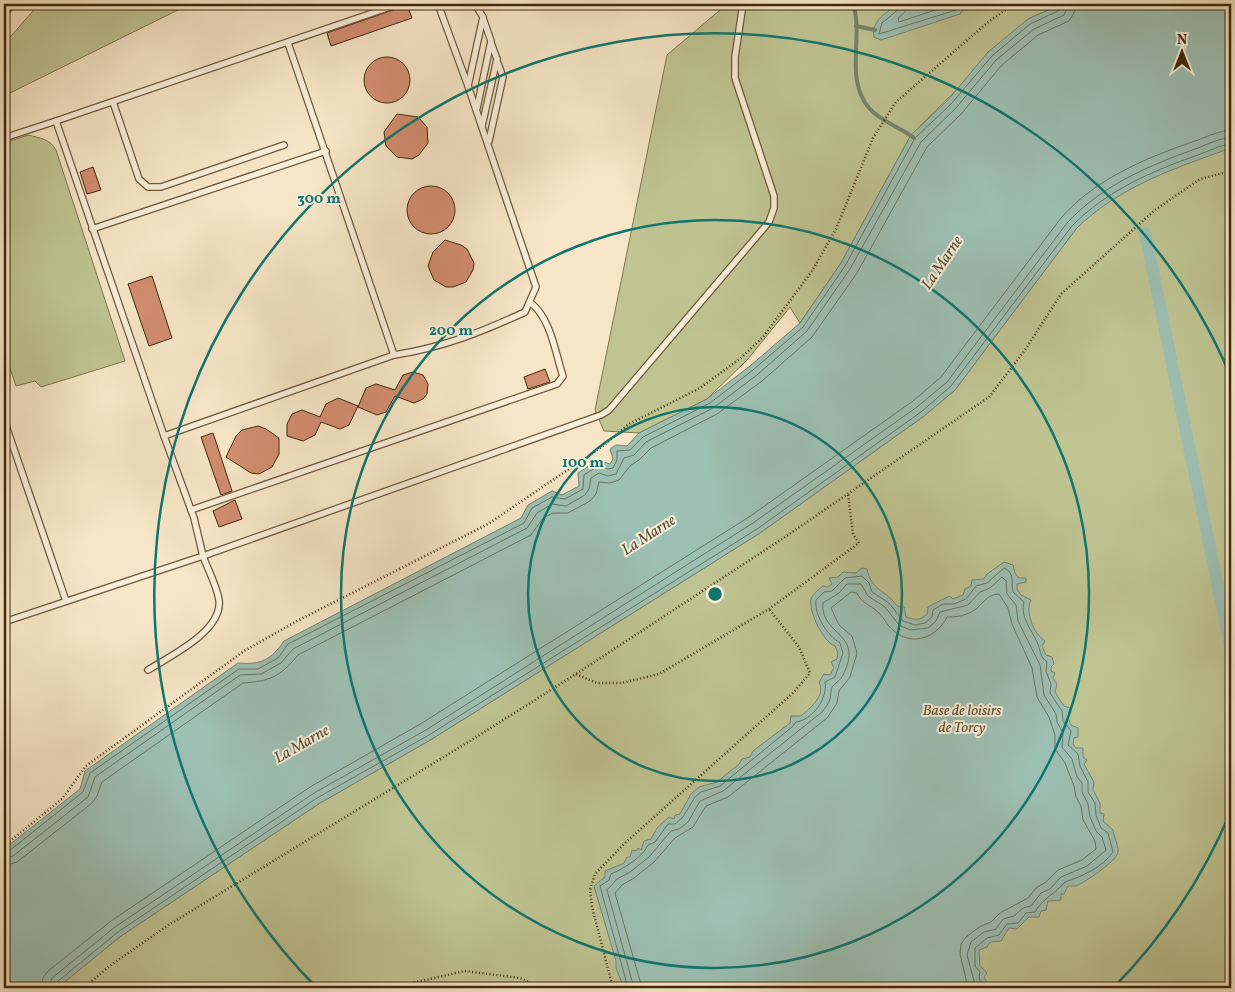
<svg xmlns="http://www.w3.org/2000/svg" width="1235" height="992" viewBox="0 0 1235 992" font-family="Vollkorn,serif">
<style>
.green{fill:#c0c493;stroke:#80764e}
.water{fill:#9dc0b4;stroke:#788470}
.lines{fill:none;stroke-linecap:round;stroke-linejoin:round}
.shore{stroke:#6e745f;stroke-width:1}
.stream{stroke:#788470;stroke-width:4}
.canal{stroke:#9dc0b4;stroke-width:12}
.building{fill:#d38d70;stroke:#40290a}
.service-casing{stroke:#6e5839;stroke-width:8}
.path{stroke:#40290a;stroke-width:2.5;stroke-dasharray:1 2.5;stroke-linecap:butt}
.service{stroke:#f9efdb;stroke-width:5.5}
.ring{fill:none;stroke:#0f766e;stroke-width:2.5}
.labels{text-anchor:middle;stroke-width:4;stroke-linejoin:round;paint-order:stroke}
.park-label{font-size:15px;font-style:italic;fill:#60502c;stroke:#f9efdb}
.water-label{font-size:16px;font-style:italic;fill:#574f34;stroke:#f9efdb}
.centre{fill:#0f766e;stroke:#f9efdb;stroke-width:2.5}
.ring-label{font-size:15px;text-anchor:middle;font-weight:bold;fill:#0f766e;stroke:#f9efdb;stroke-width:4;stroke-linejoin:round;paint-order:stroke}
</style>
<rect width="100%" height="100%" fill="#f6e6c7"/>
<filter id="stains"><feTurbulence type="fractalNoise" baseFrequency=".004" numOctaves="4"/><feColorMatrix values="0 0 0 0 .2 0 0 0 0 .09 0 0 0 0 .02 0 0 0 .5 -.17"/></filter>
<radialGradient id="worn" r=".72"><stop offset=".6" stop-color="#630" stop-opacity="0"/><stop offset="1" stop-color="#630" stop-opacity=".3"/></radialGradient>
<g class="green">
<path d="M39 4H190L4 96V44Z"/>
<path d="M727 4H1062L1028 19 911 135 841 263 800 323 790 307 748 359 707 399 639 433 604 431 595 410 667 55Z"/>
<path d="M28 135C40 138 50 139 56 150L125 361 41 387 35 381 16 386 4 351V143Z"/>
<path d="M1231 140V988H57L121 936 320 803 432 739 760 533 924 416 955 390 1094 205Z"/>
</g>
<g class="water">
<path d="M898 4H967L960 14 881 40 874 37C871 21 886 13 898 4Z"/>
<path d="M1062 4H1231V148C1175 168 1118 187 1076 229L955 390 924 416 760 533 432 739 320 803 121 936 57 988H4V849L80 789 85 771 238 663C261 665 271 660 284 641L521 518 528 505 552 491 562 495 579 486 578 473 598 460 610 464 613 459 610 449 616 445 627 446 639 433 707 399 750 366 800 323 841 263 911 135 948 100 988 52 1028 19Z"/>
<path d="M1004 562 1013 565 1015 573 1019 578H1026V582L1017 584V589L1021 595 1031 600C1025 612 1033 633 1045 641L1042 646 1046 655 1052 657 1054 664 1051 667V671L1055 673 1053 678 1057 684 1055 692 1064 706 1070 708 1068 718 1071 725 1078 728V737L1074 738 1073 744 1076 748H1083V757L1087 760 1084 764 1094 782 1093 790 1100 803V813L1104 814 1103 821 1113 830C1114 839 1119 845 1118 852 1118 860 1084 883 1076 886 1075 886 1069 886 1068 886L1064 894H1061V900L1048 901 1046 910 1041 911 1039 917H1029L1017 929 1009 928 1001 941 990 942 987 947 979 950 980 966 987 973 984 977 990 988H624L616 968V961L594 886 605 877V871L624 863 627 857H630L632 850 636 851 638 848 641 850 644 841 651 839 657 828 669 817 674 819 675 815 680 814 691 794 699 787 717 782 739 764 742 759 750 757 753 751 790 723 791 716H801C810 708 826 696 819 682L824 674 830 675 834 668 831 662 837 659 838 653 835 646C824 643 808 611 811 599 812 595 820 588 823 586L828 587 832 584 829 578 838 577 843 572 856 573 862 568 867 569C871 590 887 591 897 606L904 607 906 617C915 620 920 621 927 614L928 607 949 596 953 599 963 595 965 589 971 586 972 580 984 579 987 574Z"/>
</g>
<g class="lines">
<g class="shore">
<path d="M900 4 899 9 882 23 879 34 956 10 961 4"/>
<path d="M907 4 905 12 898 18 899 22 953 4"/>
<path d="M4 852 9 851 83 792 90 773 239 669H258L278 658 288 644 524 523 532 508 552 497 565 499 583 489 584 475 598 466 608 469 613 468 617 460V451L630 450 643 437 710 403 753 370 803 327 845 266 915 138 951 104 992 56 1030 24 1060 10 1062 4"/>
<path d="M4 859 13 856 88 797 95 777 240 675 261 674 281 663 293 649 527 528 537 513 552 504 566 506 585 495 589 489 591 478 599 473 608 476 616 474 624 458 634 455 646 442 713 408 757 375 807 331 850 269 921 142 956 108 996 60 1034 29 1064 15 1069 4"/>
<path d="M4 866 17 862 92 803 97 796 102 782 243 683C270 681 280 677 298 655L531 535 543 518 553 513H568L590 501 596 494 599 482 610 483 619 480 631 465 639 460 651 448 717 414 762 381 812 337 857 273 927 147 962 113 1001 66 1038 35 1069 21 1074 13 1076 4"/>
<path d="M41 988 43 978 48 971 111 921 310 787 422 723 749 517 913 401 941 377 1061 218C1096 178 1148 157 1198 140 1208 136 1220 131 1231 130"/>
<path d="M48 988 52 978 115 927 314 793 426 730 753 523 917 407 947 382 1067 223C1102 185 1150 165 1198 148 1208 144 1220 138 1231 138"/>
<path d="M55 988 57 982 118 932 317 798 429 735 757 529 921 412 951 386 1072 226C1106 191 1152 171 1198 155 1209 151 1220 145 1231 144"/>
<path d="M628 988 600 886 609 880 611 874C623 869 643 857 648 845L655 842 668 824H675L683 817 695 797 701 792 720 786 792 727 796 722C812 720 828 699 825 682L835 677 843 653 840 643C827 635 814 615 816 600L824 592 832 591 845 578 862 576 869 583 872 592 889 603 903 621 915 625 925 623 932 617 933 610 943 604H954L966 599 976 586 987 583 1004 568C1015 572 1011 583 1013 592L1024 602C1020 617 1031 629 1037 642 1041 650 1039 656 1047 662L1046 671 1051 684 1050 693 1062 711 1063 721 1071 731 1068 745 1078 754 1080 766 1088 782V792L1095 803 1096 815 1101 828 1108 833 1113 852C1102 868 1082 876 1065 882 1055 894 1043 898 1035 912L1026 913 1018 923 1007 924 999 935 987 938 975 948V966L980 972 979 978 983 988"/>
<path d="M634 988 607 890 617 879 630 872 649 857 671 831 679 829 688 822 700 801 723 791 822 712C825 708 829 703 830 699 831 695 831 690 832 687 835 683 840 681 843 675 865 632 820 636 823 603L839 593 847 584H861L868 596 885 607 899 625 910 630 928 628 936 621 940 612 968 605 980 592 990 588 1002 577 1006 581 1007 594 1016 605 1018 621 1040 665 1044 695 1056 714 1057 722 1063 733 1062 747 1072 759 1077 777 1082 783V792L1088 804 1090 817 1096 831 1102 837 1106 850 1087 866 1061 877 1050 889 1041 893 1031 906 1023 908 1014 916 1003 919 996 929 984 932 971 942 967 955 976 988"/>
<path d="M642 988 615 893 622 885 634 878 654 862 675 838 693 827 706 806 728 797 827 718 837 703 839 691 850 677 857 653 852 636 839 625 831 608 851 592 857 593C862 604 871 605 879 613 885 619 888 627 894 631 913 647 937 637 947 617 956 617 965 616 973 611 983 605 986 594 999 594L1008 608 1012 624 1032 668 1037 697 1049 717 1055 735V749L1065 763 1074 786 1076 797 1081 806 1083 820 1095 841 1096 849 1082 860 1058 870 1046 882 1036 888 1028 898 1000 913 991 922 981 926 966 937 961 944 960 954 968 988"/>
</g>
<g class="stream">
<path d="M853 4C864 37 844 78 869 108 880 121 901 128 914 138"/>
<path d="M856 26 875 30"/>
</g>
<path class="canal" d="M1145 233 1231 650"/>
</g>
<g class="building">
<path d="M407 5 412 18 331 46 327 33Z"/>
<circle cx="387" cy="80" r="23"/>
<path d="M397 114 418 117 427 127 428 143 419 155 412 159 397 157 386 146 384 132Z"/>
<path d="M93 167 101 190 87 194 80 172Z"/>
<circle cx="431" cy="210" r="24"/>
<path d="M445 240 461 245 467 249 474 263 473 270 466 282 453 287H446L434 280 428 266 433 252Z"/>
<path d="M152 276 172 338 149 346 128 284Z"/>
<path d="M545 369 550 382 528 389 524 377Z"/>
<path d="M413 372 423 375 428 384 427 394 423 399 414 403 395 396 386 412 377 415 358 407 366 388 376 384 395 390 403 375Z"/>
<path d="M338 398 358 406 349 425 340 429 321 422 315 435 303 441 287 436V424L292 414 302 410 320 417 326 404Z"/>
<path d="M258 426 266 429 279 438V454L272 467 259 474 251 473 226 457 236 436 242 430Z"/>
<path d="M213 433 232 491 221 495 201 437Z"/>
<path d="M235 500 242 519 219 527 213 511Z"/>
</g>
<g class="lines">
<defs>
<g id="service">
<path d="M438 4 468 86"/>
<path d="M4 14 13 4"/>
<path d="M288 43 394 355C441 348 482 332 525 312L536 287 468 86 483 17 475 4"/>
<path d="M113 102 139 179 148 187H161L284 145"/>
<path d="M477 108 491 41 483 18"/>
<path d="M482 126 497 59 491 43"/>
<path d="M4 138 56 121"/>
<path d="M489 141 503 77 497 61"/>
<path d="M92 229 326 151"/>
<path d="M394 355 164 436 56 121 399 4"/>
<path d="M4 420 66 601"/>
<path d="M191 510 557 384 563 376C555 352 551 319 531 303"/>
<path d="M4 622 203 556 194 518 164 436"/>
<path d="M148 670C170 656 223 631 219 600 217 586 208 570 203 556L601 415 609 410 769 222 774 208V196L735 78V57L743 4"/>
</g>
</defs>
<use href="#service" class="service-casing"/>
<g class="path">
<path d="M576 674 597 683H622L659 674 769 609 859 543 853 534 848 494"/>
<path d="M4 846 62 799 86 766 244 651 297 621 488 524 603 446 629 424 700 388 741 358 763 337 812 271 836 229 873 138 896 102 987 23 1014 4"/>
<path d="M84 988 108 967 170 924 470 741 576 674 785 537 989 397 1025 350 1061 294 1155 210 1200 179 1231 171"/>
<path d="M390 988 465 971 520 978 542 988"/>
<path d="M613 988 592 907 590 890 595 874 624 844 794 692 810 673 799 647 769 609"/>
</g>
<use href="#service" class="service"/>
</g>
<g class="ring">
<circle cx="715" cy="594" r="187"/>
<circle cx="715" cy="594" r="374"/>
<path d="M1230 813A560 560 0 0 1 1114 987M316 987A560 560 0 1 1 1230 375"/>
</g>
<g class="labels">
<g class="park-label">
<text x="962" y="715">Base de loisirs<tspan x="962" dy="17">de Torcy</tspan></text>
</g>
<g class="water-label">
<text transform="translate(941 262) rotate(-56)" y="6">La Marne</text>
<text transform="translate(648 534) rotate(-33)" y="6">La Marne</text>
<text transform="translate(301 743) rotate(-30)" y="6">La Marne</text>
</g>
</g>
<circle cx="715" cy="594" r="8" class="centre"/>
<g class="ring-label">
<text x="319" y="203">300 m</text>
<text x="451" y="335">200 m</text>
<text x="583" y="467">100 m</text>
</g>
<rect width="1235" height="992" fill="none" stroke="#f6e6c7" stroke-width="20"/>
<rect x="5" y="5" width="1225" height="982" fill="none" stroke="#40290a" stroke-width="2.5"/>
<rect x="10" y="10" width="1215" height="972" fill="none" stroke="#40290a"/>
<g transform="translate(1182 52)" stroke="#f9efdb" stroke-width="4" paint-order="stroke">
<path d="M0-4L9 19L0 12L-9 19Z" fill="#40290a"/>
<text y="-8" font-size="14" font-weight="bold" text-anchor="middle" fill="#40290a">N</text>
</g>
<rect width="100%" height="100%" filter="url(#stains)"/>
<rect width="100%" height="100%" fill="url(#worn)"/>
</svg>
